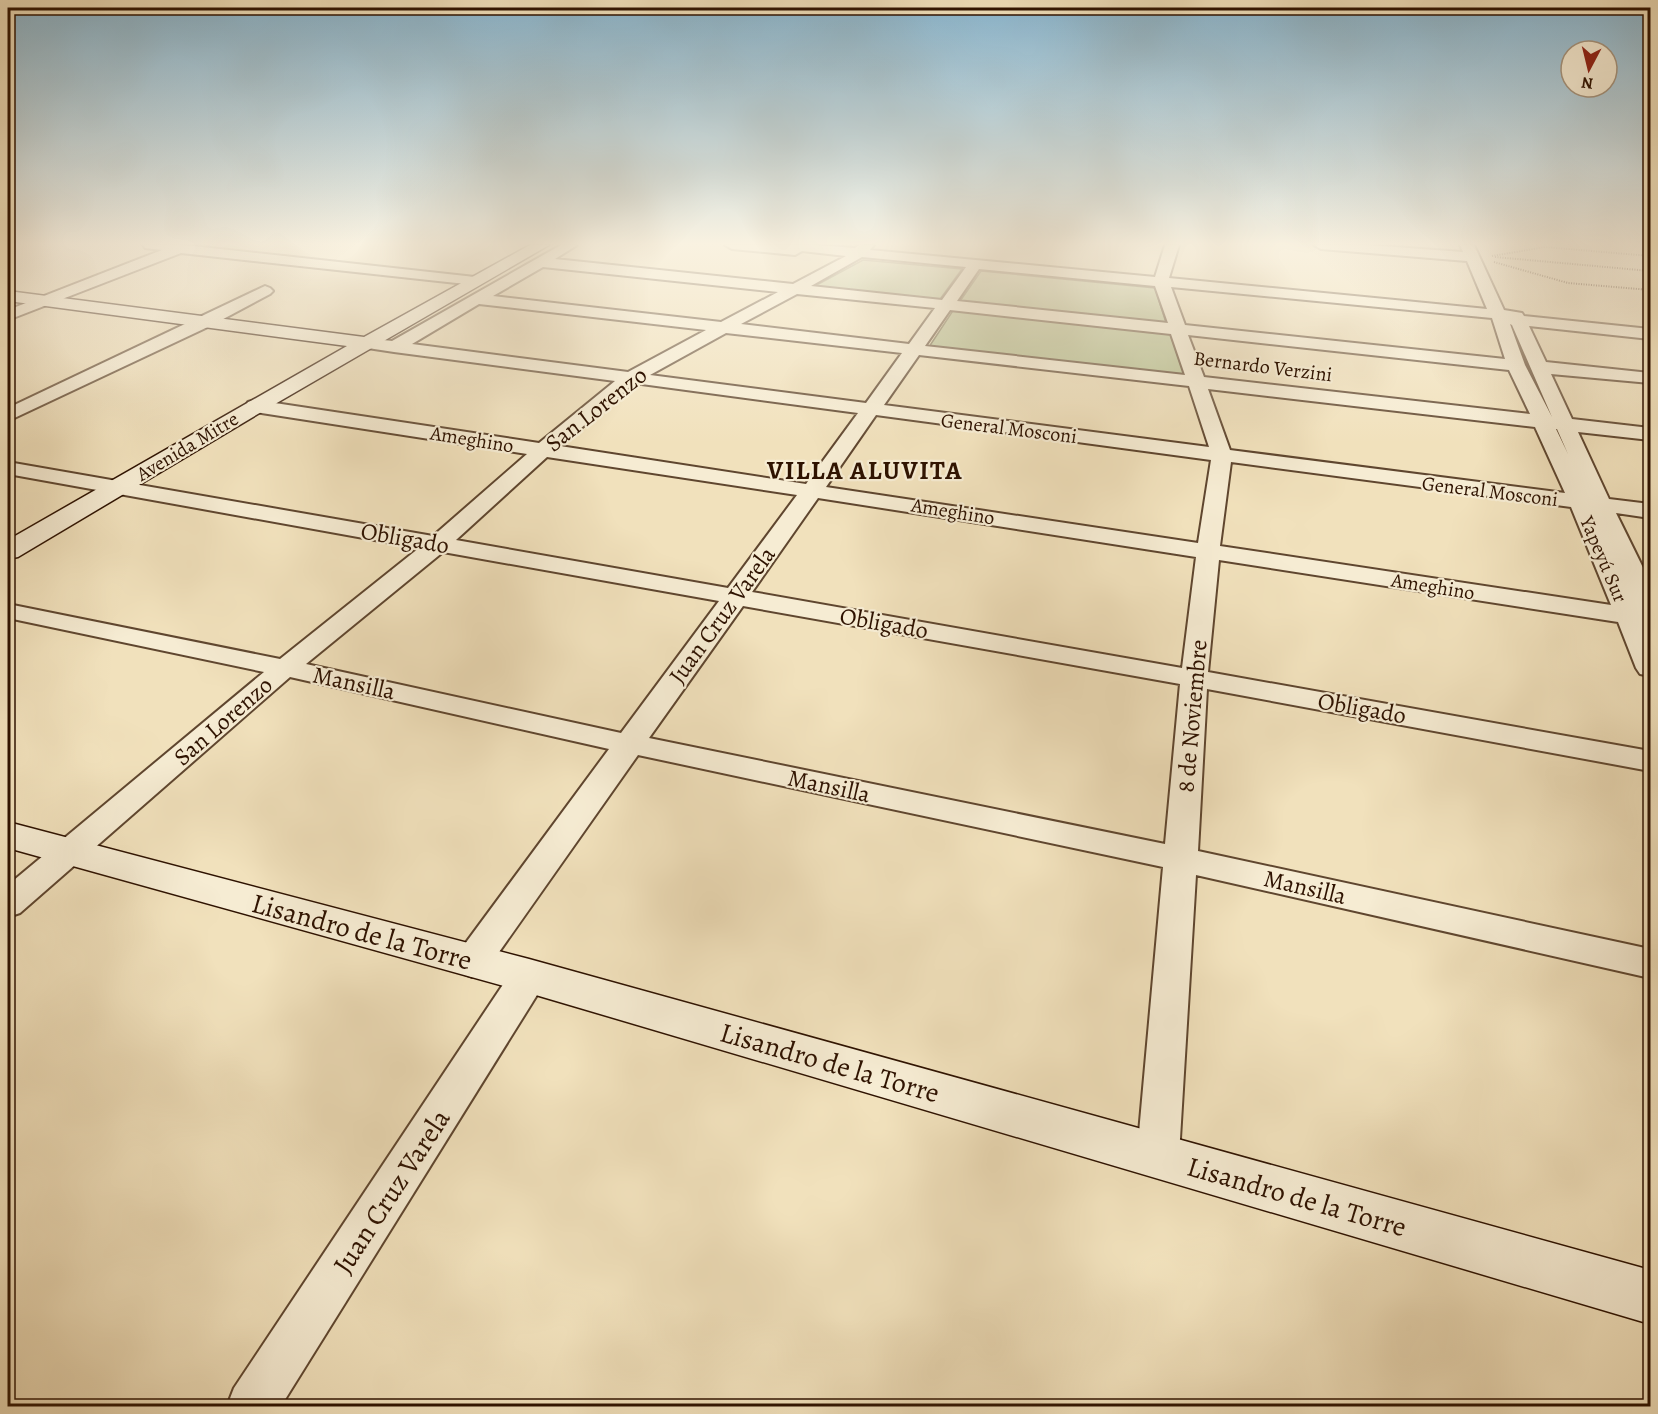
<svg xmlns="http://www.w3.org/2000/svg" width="1658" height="1414" viewBox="0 0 1658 1414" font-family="Alegreya,serif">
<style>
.green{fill:#b8c392;stroke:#736a49;stroke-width:1.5}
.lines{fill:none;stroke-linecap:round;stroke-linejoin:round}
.street-casing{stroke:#5f462f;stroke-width:4}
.secondary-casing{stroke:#2e1200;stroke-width:3}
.path{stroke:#2e1200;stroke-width:2;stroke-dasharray:1 1.5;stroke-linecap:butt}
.street{fill:#f6ecd3;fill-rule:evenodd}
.secondary{fill:#f6ecd3;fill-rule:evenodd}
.labels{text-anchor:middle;stroke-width:4.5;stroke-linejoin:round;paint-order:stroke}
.far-street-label{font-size:20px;fill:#2e1200;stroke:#f6ecd3}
.street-label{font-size:24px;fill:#2e1200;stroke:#f6ecd3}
.far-district-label{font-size:26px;font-weight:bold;letter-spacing:1.5px;fill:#2e1200;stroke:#f6ecd3}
.near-street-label{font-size:28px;fill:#2e1200;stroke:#f6ecd3}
</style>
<rect width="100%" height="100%" fill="#f1e1bc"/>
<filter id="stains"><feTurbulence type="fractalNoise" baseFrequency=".00333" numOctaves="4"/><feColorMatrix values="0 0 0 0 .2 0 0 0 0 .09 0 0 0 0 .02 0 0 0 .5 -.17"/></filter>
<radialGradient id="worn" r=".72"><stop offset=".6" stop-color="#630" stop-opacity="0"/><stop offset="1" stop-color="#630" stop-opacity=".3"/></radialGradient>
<g class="green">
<path d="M863 260 962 269 938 302 811 288Z"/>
<path d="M981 271 1155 288 1167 326 958 304Z"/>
<path d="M954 309 1169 331 1185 377 929 347Z"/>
</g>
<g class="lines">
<defs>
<g id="street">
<path d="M143 245H184L475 277 482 281 475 285 181 253 8 320V310L162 250 145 248Z"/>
<path d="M561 245H577L555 259 793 284 846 256 802 251 795 255 732 249 725 245H817L855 248 859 245H874L870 250 1155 277 1165 245H1179L1169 278 1487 309 1467 261 1321 249 1314 245H1368L1463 252 1460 245H1474L1504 310 1522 313 1524 316 1650 329V339L1529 326 1546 362 1650 373V383L1551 374 1572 419 1650 428V440L1578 432 1609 499 1650 504V518L1616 513 1650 582V627L1645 626 1650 638V676L1640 674 1636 668 1618 622 1219 560 1208 672 1650 751V771L1207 689 1198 851 1650 949V978L1196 875 1179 1155 1173 1169 1158 1175 1143 1169 1137 1155 1163 867 638 755 485 972 472 977 459 972 454 962 459 952 609 749 290 677 20 913 8 917V885L264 672 8 618V604L280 659 419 548 8 474V462L433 536 527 454 255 412 248 410 246 406 248 402 255 400 539 443 615 381 394 352 361 347 359 343 367 338 392 341ZM862 257 966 267 942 300 811 286ZM543 267 778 292 721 322 493 296ZM979 269 1155 286 1168 323 957 301ZM1171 287 1492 318 1505 359 1185 325ZM797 294 935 308 909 344 741 324ZM479 304 706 330 628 372 412 344ZM950 310 1171 334 1185 375 925 346ZM1510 324 1512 325 1552 417 1525 365ZM726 333 902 353 866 403 650 375ZM1188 335 1509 370 1530 414 1204 377ZM919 355 1189 386 1209 447 884 405ZM634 383 858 413 806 484 560 446ZM1208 389 1535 427 1565 493 1230 450ZM876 415 1211 460 1198 543 826 487ZM1556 429H1557L1568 454ZM547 457 797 495 728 588 456 540ZM1231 462 1571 507 1611 605 1220 546ZM818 498 1196 557 1182 668 752 592ZM443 552 719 601 621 733 306 664ZM743 606 1180 684 1165 844 649 738Z"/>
<path d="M265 286 270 288 273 291 270 294 212 325 8 421V408Z"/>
<path d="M529 961 542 965 548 976 542 987 281 1406H227L234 1388 516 965Z"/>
</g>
<g id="secondary">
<path d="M530 245H549L263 411 18 557 8 559V540L347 346 8 301V291L364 337Z"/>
<path d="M8 822 529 959 1650 1270V1324L529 993 8 848Z"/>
</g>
</defs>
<use href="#street" class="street-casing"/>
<use href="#secondary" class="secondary-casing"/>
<g class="path">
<path d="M1492 256 1545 247 1650 256"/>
<path d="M1495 257 1650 271"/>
<path d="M1494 262 1568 283 1650 290"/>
</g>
<use href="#street" class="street"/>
<use href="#secondary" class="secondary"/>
</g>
<linearGradient id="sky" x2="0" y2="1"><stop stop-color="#89b8d3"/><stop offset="0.55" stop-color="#f9f2e1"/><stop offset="1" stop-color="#f9f2e1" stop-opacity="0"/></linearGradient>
<rect width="1658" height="443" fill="url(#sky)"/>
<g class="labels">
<g class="far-street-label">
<text transform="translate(1263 366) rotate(7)" y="7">Bernardo Verzini</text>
<text transform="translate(1009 428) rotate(7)" y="7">General Mosconi</text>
<text transform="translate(472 439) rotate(9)" y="7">Ameghino</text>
<text transform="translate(187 446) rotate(-31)" y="7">Avenida Mitre</text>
<text transform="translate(1490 491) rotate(7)" y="7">General Mosconi</text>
<text transform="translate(953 511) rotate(9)" y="7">Ameghino</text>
<text transform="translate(1604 559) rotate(67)" y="7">Yapeyú Sur</text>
<text transform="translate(1433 586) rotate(9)" y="7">Ameghino</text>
</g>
<g class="street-label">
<text transform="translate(596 409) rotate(-38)" y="8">San Lorenzo</text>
<text transform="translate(405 538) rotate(10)" y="8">Obligado</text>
<text transform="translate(722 615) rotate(-54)" y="8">Juan Cruz Varela</text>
<text transform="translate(884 623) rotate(10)" y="8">Obligado</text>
<text transform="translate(354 683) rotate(12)" y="8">Mansilla</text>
<text transform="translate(1362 708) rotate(10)" y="8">Obligado</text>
<text transform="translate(1192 716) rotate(-85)" y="8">8 de Noviembre</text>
<text transform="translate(223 721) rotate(-41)" y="8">San Lorenzo</text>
<text transform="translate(829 786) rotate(12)" y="8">Mansilla</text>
<text transform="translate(1305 887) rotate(13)" y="8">Mansilla</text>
</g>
<g class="far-district-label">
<text x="865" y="479">VILLA ALUVITA</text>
</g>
<g class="near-street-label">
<text transform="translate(362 931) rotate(15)" y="10">Lisandro de la Torre</text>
<text transform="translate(830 1062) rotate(16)" y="10">Lisandro de la Torre</text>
<text transform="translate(391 1191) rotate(-57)" y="10">Juan Cruz Varela</text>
<text transform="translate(1297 1196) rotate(16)" y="10">Lisandro de la Torre</text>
</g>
</g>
<rect width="1658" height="1414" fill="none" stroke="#f1e1bc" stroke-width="30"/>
<rect x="9" y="9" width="1640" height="1396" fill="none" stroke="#2e1200" stroke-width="3"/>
<rect x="15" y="15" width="1628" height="1384" fill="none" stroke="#2e1200" stroke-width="1.5"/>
<g transform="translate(1589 69) rotate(187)"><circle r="28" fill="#f6ecd3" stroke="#a6957f" stroke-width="1.5"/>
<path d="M0-4.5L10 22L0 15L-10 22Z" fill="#8f2418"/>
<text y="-9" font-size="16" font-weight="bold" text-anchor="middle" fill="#2e1200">N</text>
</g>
<rect width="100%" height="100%" filter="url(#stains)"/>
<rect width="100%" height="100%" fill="url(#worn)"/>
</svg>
